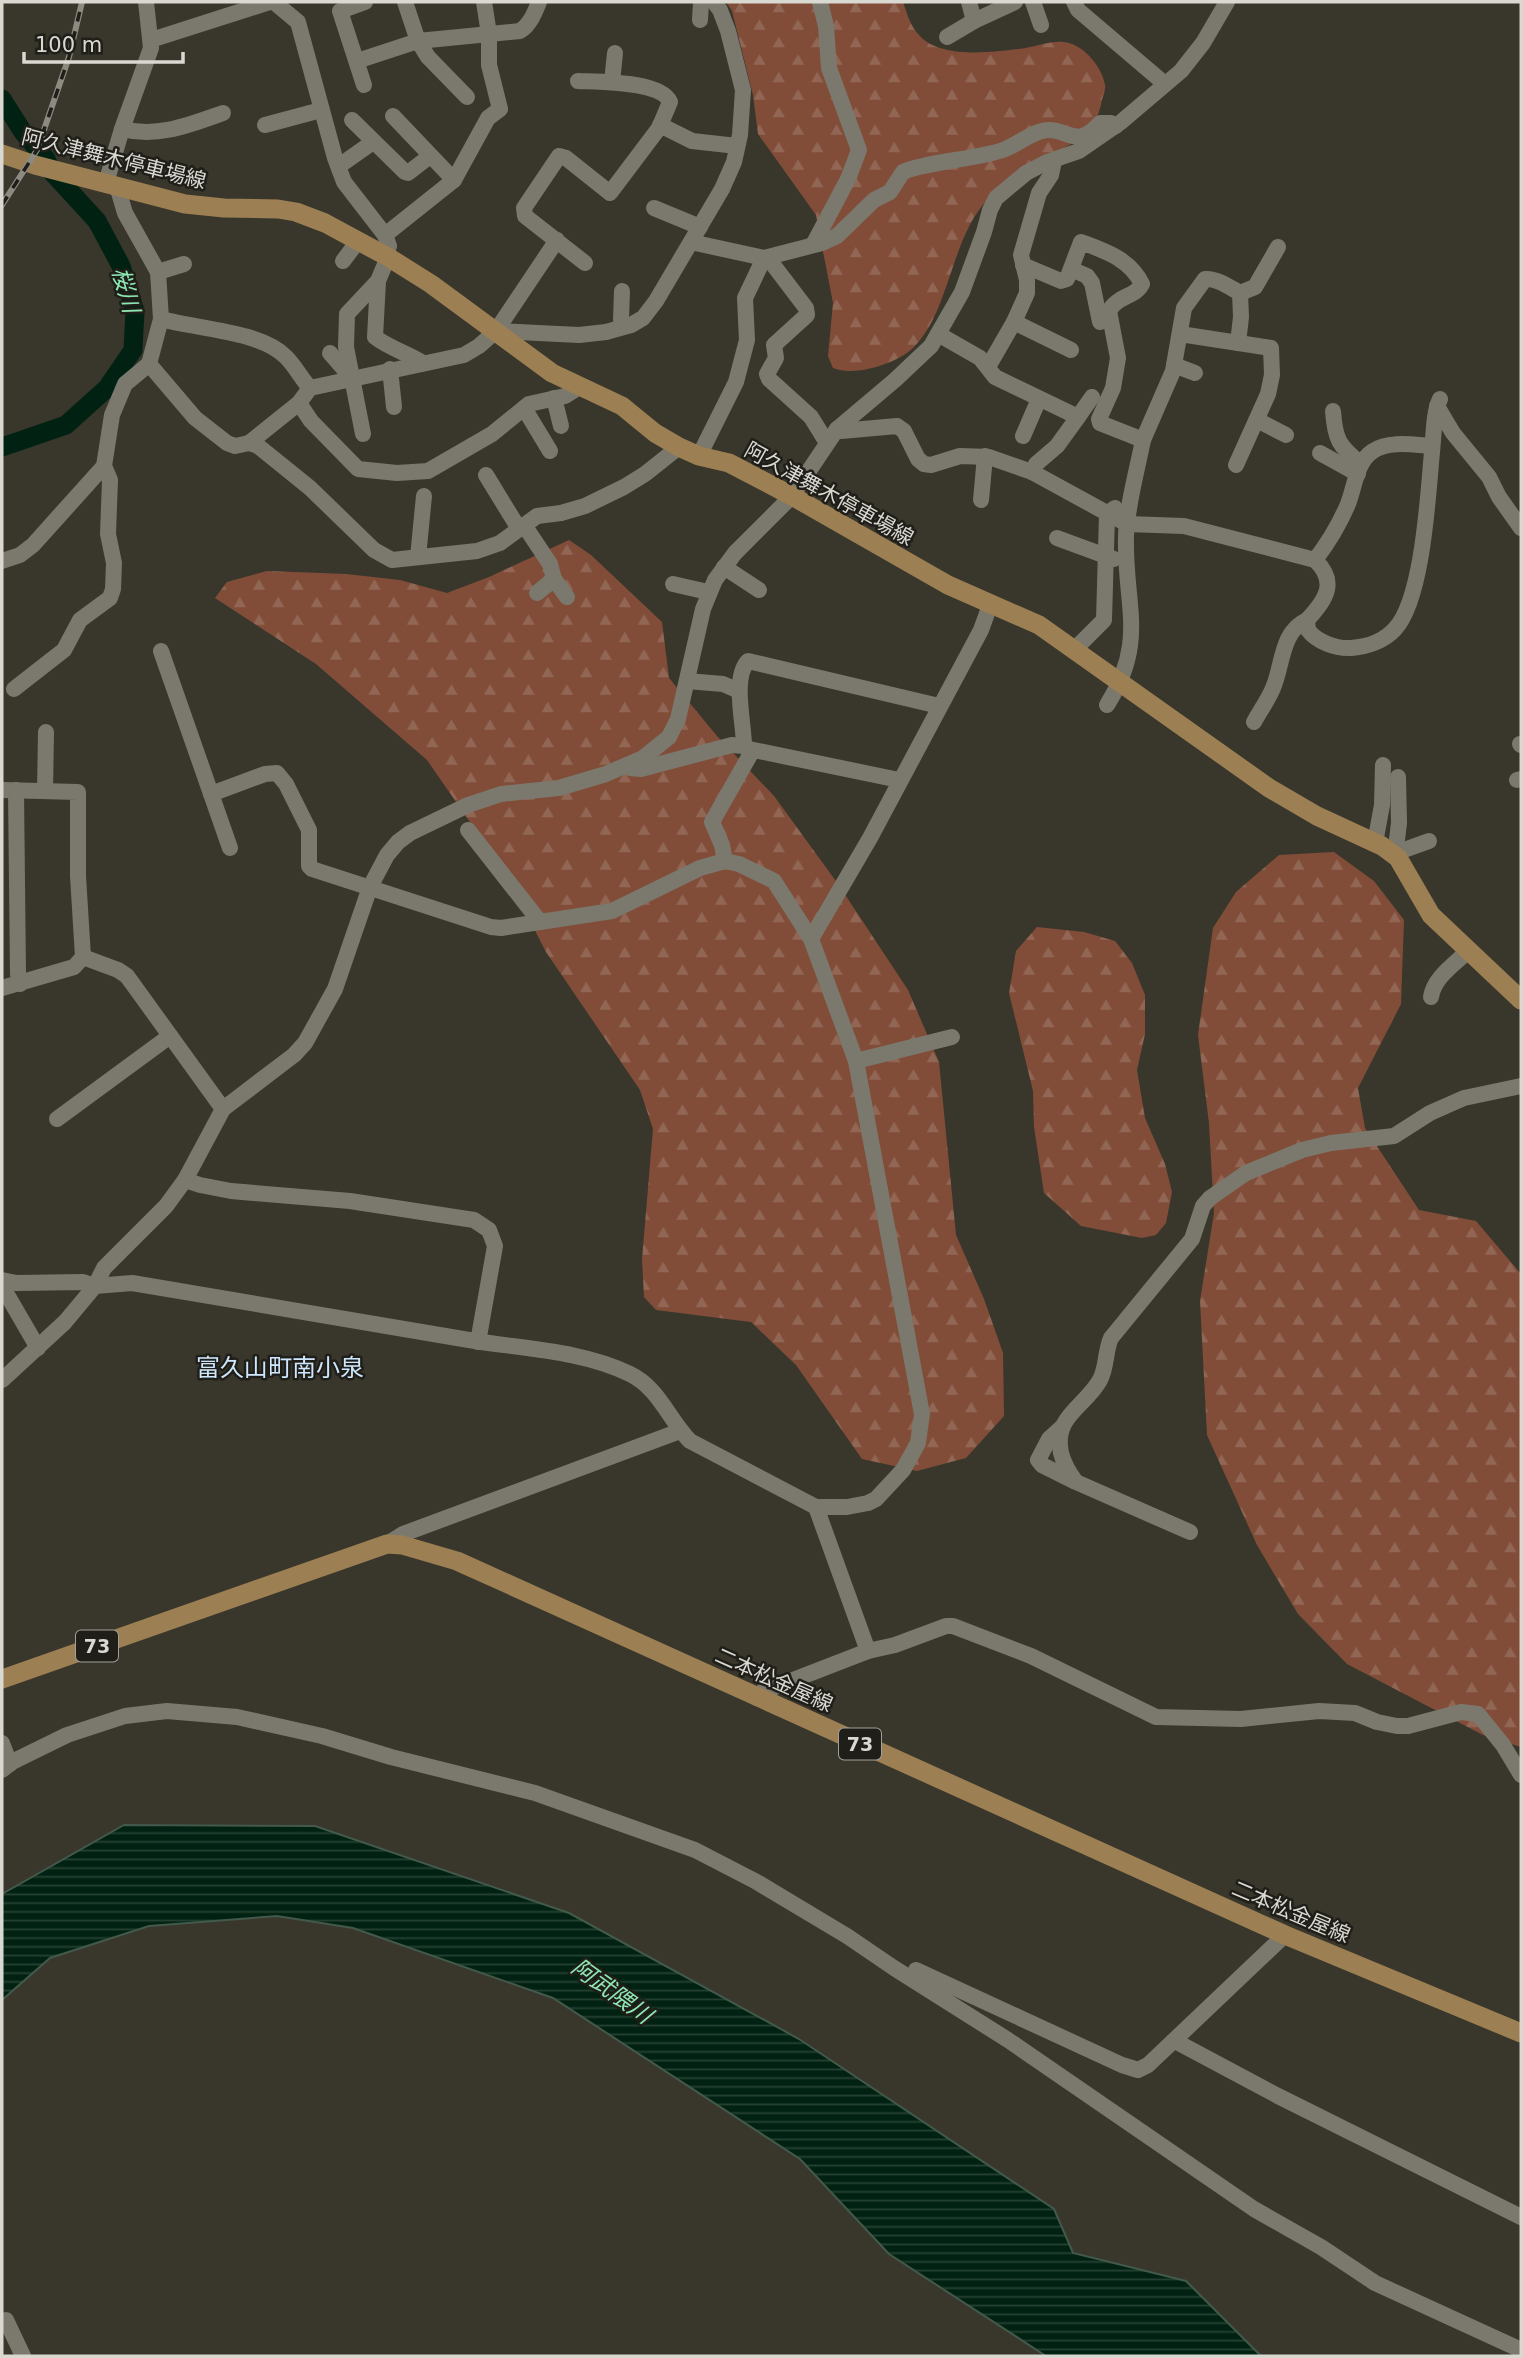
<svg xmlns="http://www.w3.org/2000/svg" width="1523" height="2358" viewBox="0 0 1523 2358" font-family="'DejaVu Sans','Noto Sans JP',sans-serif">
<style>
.forest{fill:url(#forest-firs)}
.water{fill:url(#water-rules);stroke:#42594b;stroke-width:2}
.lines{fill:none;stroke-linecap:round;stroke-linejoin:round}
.river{stroke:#012212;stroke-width:19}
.minor{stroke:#7b796d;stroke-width:16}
.major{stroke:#9d7f54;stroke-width:19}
.rail-casing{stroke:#8c8a81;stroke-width:6}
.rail{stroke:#1f1e19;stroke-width:3.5;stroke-dasharray:10;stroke-linecap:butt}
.labels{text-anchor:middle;stroke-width:5;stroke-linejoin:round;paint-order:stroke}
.shield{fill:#1f1e19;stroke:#a1a09a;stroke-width:2}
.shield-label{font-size:19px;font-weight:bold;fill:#d9d8d1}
.street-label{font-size:21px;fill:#d9d8d1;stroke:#1f1e19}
.water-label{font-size:23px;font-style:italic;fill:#8ee8b4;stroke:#1f1e19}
.quarter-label{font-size:24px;fill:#cee7fd;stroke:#1f1e19}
</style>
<defs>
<pattern id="forest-firs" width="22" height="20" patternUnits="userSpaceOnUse" patternTransform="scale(1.75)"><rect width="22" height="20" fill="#814d39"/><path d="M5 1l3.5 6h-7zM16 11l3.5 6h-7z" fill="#926655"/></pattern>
<pattern id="water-rules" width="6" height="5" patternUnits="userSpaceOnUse" patternTransform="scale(1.75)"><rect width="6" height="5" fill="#012212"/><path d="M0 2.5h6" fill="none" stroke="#254133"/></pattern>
</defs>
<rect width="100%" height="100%" fill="#39372b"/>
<g class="forest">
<path d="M726 2H903C907 13 910 26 919 35 940 60 997 52 1026 48 1037 46 1051 41 1063 42 1082 43 1102 66 1105 85 1106 89 1103 96 1102 100 1095 140 1067 145 1036 162 1020 170 1003 184 990 197 950 236 951 311 913 348 896 364 855 377 833 368L828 356 833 303 816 215 758 134 753 95 732 11Z"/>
<path d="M569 540 591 555 662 622 669 678 717 736 774 796 838 884 908 990 939 1062 956 1235 984 1299 1003 1353 1004 1416 966 1458 917 1471 862 1459 796 1365 751 1322 656 1310 644 1297 642 1259 653 1129 640 1090 546 952 506 874 427 760 316 664 215 598 227 582 267 571 346 574 400 580 447 593 489 577Z"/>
<path d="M1334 852 1374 881 1404 920 1401 1004 1358 1088 1365 1128 1419 1210 1476 1221 1521 1274V1747L1483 1735 1347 1664 1298 1614 1257 1545 1207 1435 1200 1301 1214 1213 1209 1123 1198 1035 1213 928 1236 892 1279 855Z"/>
<path d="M1037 927 1084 932 1115 941 1132 963 1145 995V1034L1137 1070 1145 1118 1165 1164 1172 1192 1166 1223 1156 1235 1142 1238 1081 1226 1044 1193 1034 1127 1033 1091 1009 993 1016 951Z"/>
</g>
<path class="water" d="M124 1825 315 1826 569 1913 799 2039 1054 2209 1073 2253 1186 2281 1261 2356H1046L889 2254 800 2159 553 1998 353 1928 277 1916 149 1926 50 1958 2 2000V1894Z"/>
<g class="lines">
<path class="river" d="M2 99 23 132 46 159 52 172 97 221 121 266 135 311 133 350 107 388 66 425 2 447"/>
<g class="minor">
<path d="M274 2 298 22 335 158 344 182 385 235 389 246 385 256"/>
<path d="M405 2 418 41 520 31C530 25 535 12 539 2"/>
<path d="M969 2 974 21 1015 2"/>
<path d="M1033 2 1041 25"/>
<path d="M1074 2 1078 10 1165 84"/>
<path d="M700 20 701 2"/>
<path d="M947 37 974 21"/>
<path d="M151 40 270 2"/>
<path d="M357 61 418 41 428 57 467 97"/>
<path d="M578 81C599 82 661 81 670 102L659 128 610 193 566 158 559 156 524 208 525 216 585 263"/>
<path d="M612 82 615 53"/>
<path d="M364 85 340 11 365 2"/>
<path d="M393 116 454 180"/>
<path d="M352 120 405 172 408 173 430 156"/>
<path d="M265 125 321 110"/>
<path d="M660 125 692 141 737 146"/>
<path d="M122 129C158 138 189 125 223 113"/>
<path d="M339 166 373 142"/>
<path d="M106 183 122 129 151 48 146 2"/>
<path d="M654 208 700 227"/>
<path d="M385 235 454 180 488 118 500 109 489 65V34L484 2"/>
<path d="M691 242 764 258 745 298 747 340 736 382 699 456"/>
<path d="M813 245 848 179 859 150 829 68 826 26 820 2"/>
<path d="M343 261 358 241"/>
<path d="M1023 265 1061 281 1067 279 1081 242C1105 251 1130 259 1142 284 1136 297 1118 295 1109 311L1118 358 1113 388 1099 419 1100 423 1143 440C1137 471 1127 505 1126 536 1124 605 1148 640 1107 705"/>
<path d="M1071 269 1087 276 1092 283 1100 322"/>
<path d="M158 272 184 264"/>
<path d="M378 281 375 337C389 348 407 353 423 363"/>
<path d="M1240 293 1255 287 1278 247"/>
<path d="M161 319C197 329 261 331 286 357 295 366 301 378 310 388"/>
<path d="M621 320 622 291"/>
<path d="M1014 322 1071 350"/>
<path d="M496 331 557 240"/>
<path d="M938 334 980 358 995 377 1078 417 1092 397"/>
<path d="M1180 334 1271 348 1272 375 1268 394 1236 465"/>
<path d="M330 353 350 376"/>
<path d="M149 364 195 418 227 443 235 446 249 443 258 446 310 488 374 550 392 560 477 551 500 543 537 516 561 513 585 506 624 487 645 474 679 447"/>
<path d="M1174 365 1195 373"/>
<path d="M988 367 1014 322 1027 293V280L1021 255 1039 193 1051 175 1054 161"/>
<path d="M390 369 394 407"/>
<path d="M554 398 561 426"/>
<path d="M299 403 311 421 358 469 397 473 428 471 492 434 529 404 565 396 581 386"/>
<path d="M1437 406 1453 433 1489 477 1499 497 1521 528"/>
<path d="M524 408 550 451"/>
<path d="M1333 411C1335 440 1339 446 1361 464"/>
<path d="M1257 420 1286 435"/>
<path d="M837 429 841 431 897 426 904 431 918 459 924 464 931 465 960 456 989 457 1032 472 1127 524 1184 526 1315 560C1338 582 1326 600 1307 620L1308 630C1317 642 1336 649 1351 648 1367 647 1384 641 1395 629 1423 599 1428 494 1432 452 1434 435 1433 414 1440 399"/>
<path d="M363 434 346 347 347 314 378 281 388 257"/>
<path d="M1023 436 1039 399"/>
<path d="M1143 440 1173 371 1184 308 1205 279C1217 278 1229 287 1240 293L1241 317 1238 343"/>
<path d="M249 443 299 403 310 388 464 355 479 346 496 331 579 335 606 332 631 325 643 318 656 301 722 189 734 162 740 135 743 90 728 31 720 10 714 2"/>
<path d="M827 443 811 417 769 379 767 374 776 358 774 345 807 315 806 308 771 262 764 258 822 243 837 236 874 200 890 192 903 172 908 170C939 160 972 160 1003 150 1017 145 1027 135 1042 131 1067 125 1075 152 1100 123H1111L1116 126"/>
<path d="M1320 453 1358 474"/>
<path d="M1032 472 1036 464 1057 446 1078 417"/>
<path d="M486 475 519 529"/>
<path d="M981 500 985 456"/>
<path d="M524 525 550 564 554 579 567 597"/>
<path d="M1057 538 1114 559"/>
<path d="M418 557 424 496"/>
<path d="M1315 560C1328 543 1340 523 1348 504 1355 486 1356 462 1373 451 1389 440 1415 445 1432 446"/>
<path d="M2 561 20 555 33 545 104 466"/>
<path d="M724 567 759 590"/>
<path d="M673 584 708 592"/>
<path d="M537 593 554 579"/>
<path d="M1074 650 1104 620 1107 514 1115 508"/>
<path d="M161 651 230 848"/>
<path d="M687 681 723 684 739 691"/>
<path d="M14 689 64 650 80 620 110 598 113 589 114 563 108 534 110 480 104 466 112 415 125 384 149 364 161 319 158 272 125 213 117 186"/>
<path d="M1254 722C1260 711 1268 700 1273 688 1283 665 1281 631 1307 620"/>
<path d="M1520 744 1521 745"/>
<path d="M749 749 899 780"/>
<path d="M630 768 641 769 732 745 744 746"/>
<path d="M1517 780 1521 779"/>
<path d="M2 790 78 792V876L83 957 74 967 2 988"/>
<path d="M16 790 18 974 20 984"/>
<path d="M45 791 46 732"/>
<path d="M468 830 540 922"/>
<path d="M1375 843 1382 805 1383 765"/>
<path d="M1395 856 1399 823 1398 777"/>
<path d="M1395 856 1404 850 1429 841"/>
<path d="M725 861 722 845 712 822 750 755 749 749 744 746C744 723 732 678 748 661L939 706"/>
<path d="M811 939 870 838 981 630 990 605"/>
<path d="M83 957 118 970 127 976 223 1109"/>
<path d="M1431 997C1434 977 1455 964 1469 950"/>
<path d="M856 1061 952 1037"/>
<path d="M57 1119 170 1036"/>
<path d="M185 1180 200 1185 231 1191 350 1201 474 1220 489 1230 495 1246 478 1342"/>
<path d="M2 1280 16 1283 83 1282 95 1286 132 1283C244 1301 356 1321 469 1340 522 1349 581 1350 630 1374 659 1388 669 1420 690 1441L816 1507H847L868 1503 876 1499 903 1470 918 1443 922 1414 856 1061 811 939 774 881 739 864 725 861 700 868 612 911 501 928 491 927 312 869 309 866V830L286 784 277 773 265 774 211 794"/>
<path d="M2 1286 38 1348"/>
<path d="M2 1380 65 1322 95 1286 104 1268 166 1206 185 1180 223 1109 294 1055 305 1043 335 989 370 887 387 855 398 842 410 833 468 805 501 794 559 788 606 774 643 758 669 737 678 719 703 609 715 580 735 553 792 496 837 429 895 380 931 346 962 292 984 232 990 210 996 198 1026 173 1047 162 1079 151 1121 122 1181 71 1203 43 1227 2"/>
<path d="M1061 1428 1049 1439 1038 1460 1042 1465 1074 1481"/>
<path d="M816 1507 868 1651"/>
<path d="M1190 1532 1076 1482C1069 1473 1064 1465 1061 1453 1053 1416 1085 1407 1100 1380 1107 1367 1105 1351 1111 1338L1192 1239 1203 1206 1210 1198 1246 1173 1302 1150 1331 1143 1394 1136 1430 1113 1464 1098 1521 1086"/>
<path d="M387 1544 403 1534 680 1431"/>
<path d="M757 1698 762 1692 868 1651 895 1645 946 1626H953L1031 1656 1156 1717 1241 1719 1319 1711 1355 1713 1377 1722 1397 1726H1408L1461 1712 1478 1714 1503 1745 1521 1775"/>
<path d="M2 1743 10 1764"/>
<path d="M2 1770 12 1762 67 1735 125 1716 167 1711 237 1717 322 1736 391 1757 535 1793 695 1850 755 1881 847 1936 894 1968 1008 2040 1254 2209 1321 2247 1375 2283 1521 2350"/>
<path d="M916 1970 1122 2065 1138 2070 1148 2065 1285 1935"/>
<path d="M1175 2041 1278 2096 1521 2217"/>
<path d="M6 2320 23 2356"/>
</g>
<g class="major">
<path d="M2 154 35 165 185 204 224 208 278 209 296 212 325 223 388 257 431 284 552 373 622 406 655 433 679 447 699 456 729 463 792 496 948 585 1039 625 1269 788 1317 816 1382 846 1398 858 1431 915 1521 1000"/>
<path d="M2 1679 387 1544 402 1545 457 1561 1285 1935 1521 2033"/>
</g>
<defs>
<path id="rail" d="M2 205 37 150 69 57 82 2"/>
</defs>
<use href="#rail" class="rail-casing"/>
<use href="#rail" class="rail"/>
</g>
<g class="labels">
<g class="shield">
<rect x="76" y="1630.5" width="42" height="31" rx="5"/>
<rect x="839" y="1728.5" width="42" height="31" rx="5"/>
</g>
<g class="shield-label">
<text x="97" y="1653">73</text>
<text x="860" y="1751">73</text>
</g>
<g class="street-label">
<text transform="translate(114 159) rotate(14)" y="7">阿久津舞木停車場線</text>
<text transform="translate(829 494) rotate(29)" y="7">阿久津舞木停車場線</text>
<text transform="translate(774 1680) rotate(24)" y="7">二本松金屋線</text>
<text transform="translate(1291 1912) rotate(23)" y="7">二本松金屋線</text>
</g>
<g class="water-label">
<text transform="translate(126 290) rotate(74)" y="8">桜川</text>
<text transform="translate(612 1991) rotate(36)" y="8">阿武隈川</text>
</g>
<g class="quarter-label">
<text x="280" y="1376">富久山町南小泉</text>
</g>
</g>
<rect width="1523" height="2358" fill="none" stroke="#d9d8d1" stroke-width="7"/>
<path d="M24 52v10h159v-10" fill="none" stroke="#d9d8d1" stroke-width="3.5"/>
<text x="35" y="52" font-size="21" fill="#d9d8d1" stroke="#1f1e19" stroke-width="5" paint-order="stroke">100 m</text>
</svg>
